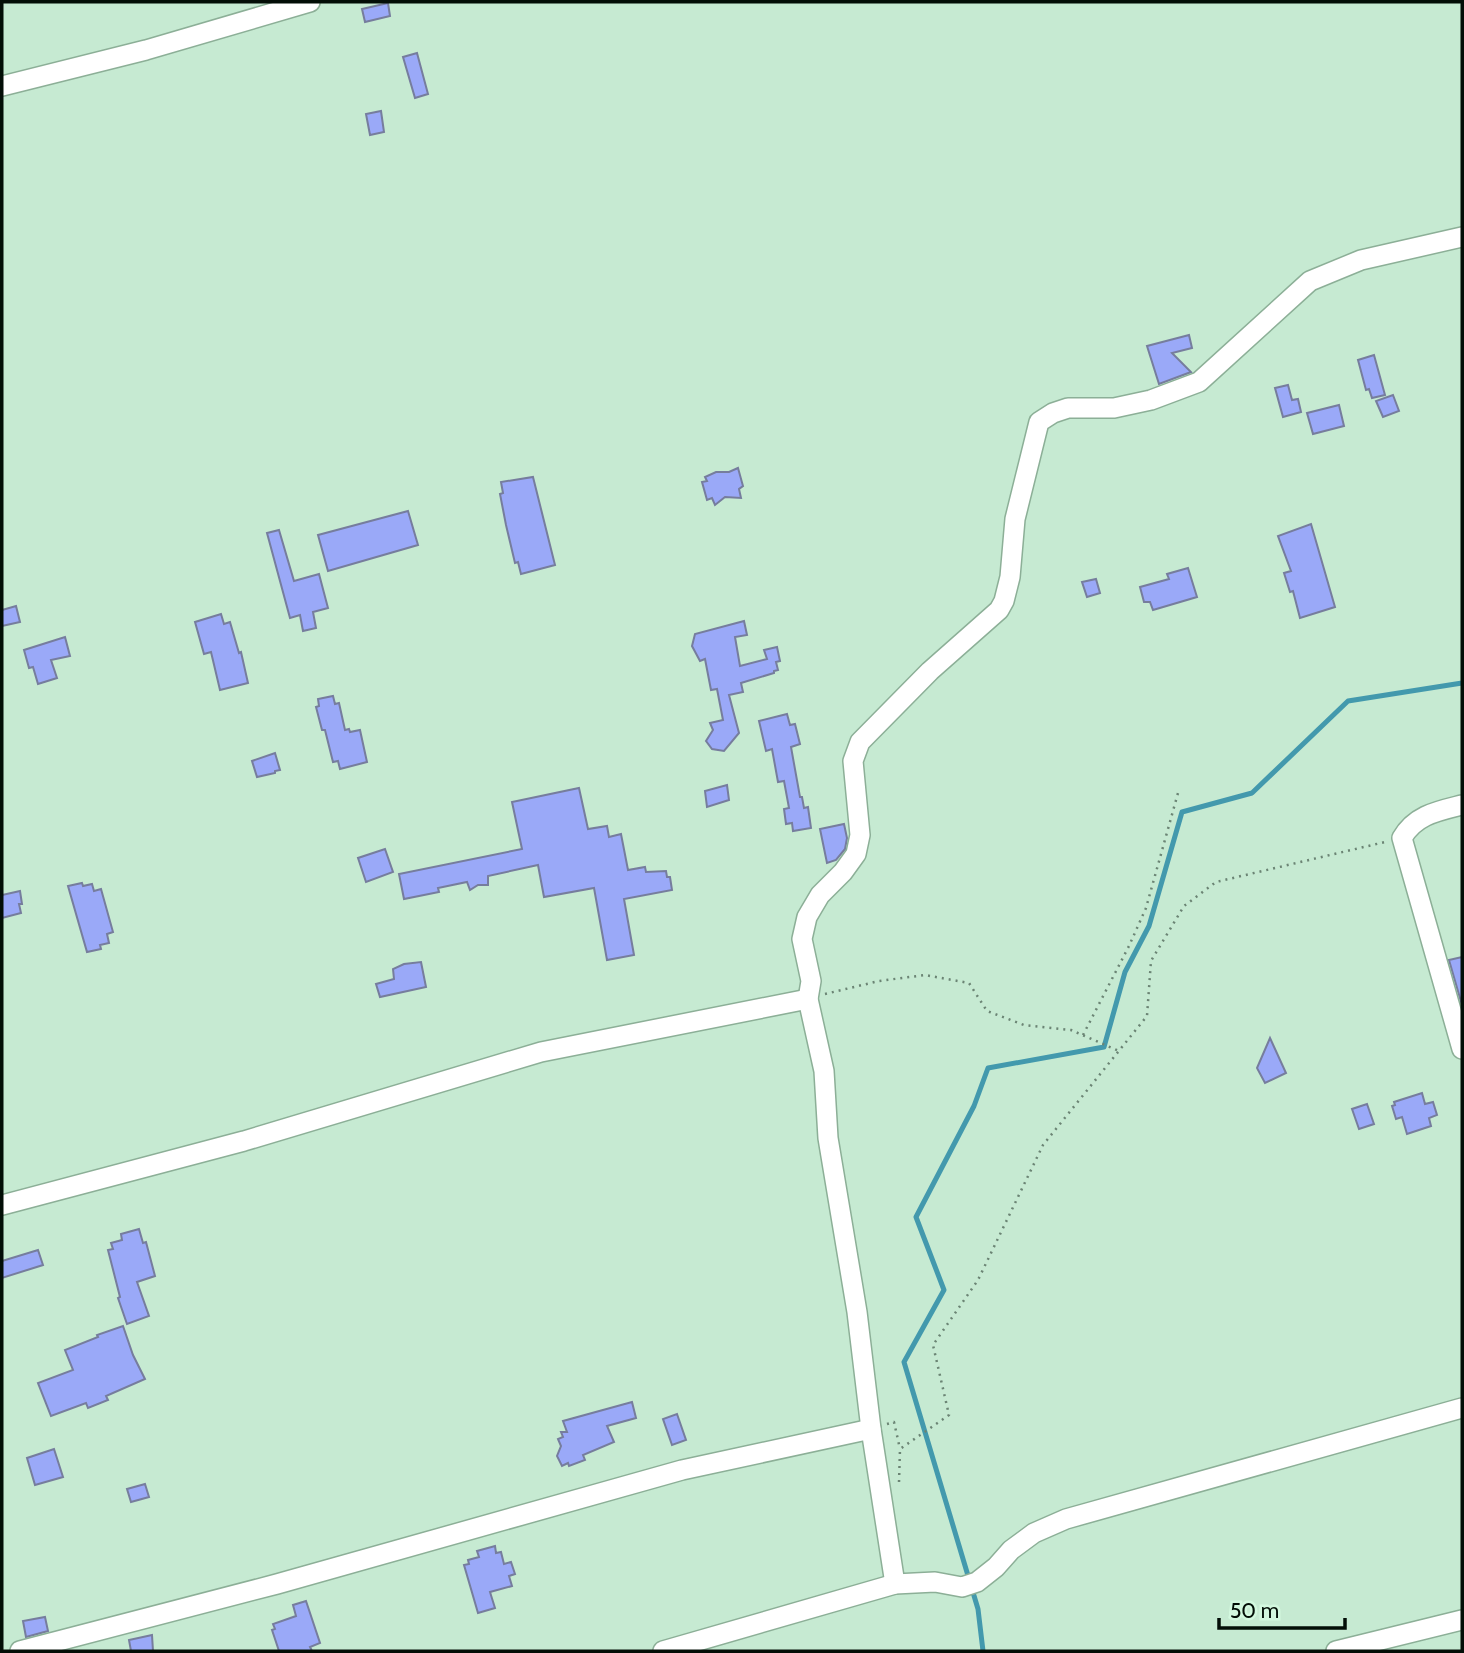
<svg xmlns="http://www.w3.org/2000/svg" width="1464" height="1653" viewBox="0 0 1464 1653" font-family="Cabin,sans-serif">
<style>
.lines{fill:none;stroke-linecap:round;stroke-linejoin:round}
.stream{stroke:#4399ad;stroke-width:5}
.building{fill:#9aa9f8;stroke:#767d9d;stroke-width:2}
.minor-casing{stroke:#8caf97;stroke-width:22}
.path{stroke:#6b8474;stroke-width:2.5;stroke-dasharray:2 5;stroke-linecap:butt}
.minor{stroke:#fff;stroke-width:19}
</style>
<rect width="100%" height="100%" fill="#c6ead2"/>
<g class="lines">
<path class="stream" d="M983 1651 978 1609 904 1362 944 1290 916 1217 974 1106 988 1068 1104 1047 1125 972 1149 926 1182 812 1252 793 1348 701 1462 683"/>
</g>
<g class="building">
<path d="M388 3 390 16 365 22 362 9Z"/>
<path d="M417 53 428 94 415 98 403 57Z"/>
<path d="M381 111 384 132 370 135 366 114Z"/>
<path d="M1189 335 1192 348 1172 353 1191 372 1159 384 1147 346Z"/>
<path d="M1374 355 1385 395 1372 398 1369 389 1366 390 1358 360Z"/>
<path d="M1288 385 1292 400 1298 399 1301 412 1283 417 1275 388Z"/>
<path d="M1393 395 1399 411 1383 417 1376 401Z"/>
<path d="M1339 405 1344 426 1313 434 1307 413Z"/>
<path d="M738 468 743 486 739 489 741 498 725 497 715 505 712 498 707 500 702 482 707 481 705 477 716 472H729Z"/>
<path d="M533 477 555 565 521 574 518 562 515 563 506 525 500 494 503 493 501 482Z"/>
<path d="M408 511 418 545 328 571 318 535Z"/>
<path d="M1311 524 1335 607 1300 618 1293 591 1290 592 1284 573 1291 571 1278 536Z"/>
<path d="M279 530 294 581 319 574 328 608 313 612 316 628 303 631 300 615 290 618 267 533Z"/>
<path d="M1188 568 1197 597 1153 610 1150 602H1144L1140 587 1169 579 1167 574Z"/>
<path d="M1096 579 1100 593 1087 597 1082 582Z"/>
<path d="M16 606 20 622 2 626V610Z"/>
<path d="M221 614 224 624 230 622 239 653 241 652 248 683 220 690 211 652 204 654 195 622Z"/>
<path d="M744 621 747 635 735 637 740 666 767 659 764 650 777 647 780 661 776 662 778 670 774 671V673L741 683 743 692 729 695 739 733 724 751 712 749 706 741 713 730 710 723 723 720 717 689 711 690 705 659 700 661 692 646 695 634Z"/>
<path d="M65 637 70 656 51 660 57 678 38 684 33 667 29 668 24 650Z"/>
<path d="M333 696 335 704 339 703 345 730 349 729 350 732 360 730 367 762 340 769 338 761 333 762 325 730H322L316 707 319 706 318 699Z"/>
<path d="M787 714 790 725 795 724 800 744 791 747 800 797H802L804 808 808 807 811 828 793 831 792 823 786 824 784 809 789 808 784 781 778 782 772 749 766 751 759 721Z"/>
<path d="M275 753 280 770 275 771V773L257 777 252 761Z"/>
<path d="M727 785 729 800 707 807 705 791Z"/>
<path d="M579 788 588 829 607 826 609 837 621 834 628 870 645 867 646 872 666 871 667 877H670L672 890 624 899 634 955 607 960 594 888 544 897 538 865 488 876V885H478L470 890 467 882 438 888 439 892 404 899 399 874 522 849 512 802Z"/>
<path d="M844 824 847 838 845 849 836 860 827 863 820 829Z"/>
<path d="M385 849 393 872 366 882 358 858Z"/>
<path d="M82 883 83 886 92 884 94 891 101 889 113 932 107 934 109 943 100 945 101 949 87 952 68 886Z"/>
<path d="M20 891 22 904H19L21 913 2 918V895Z"/>
<path d="M1462 957V1005L1449 960Z"/>
<path d="M421 962 426 987 380 997 376 984 394 979 393 969 404 964Z"/>
<path d="M1270 1038 1286 1073 1265 1083 1257 1068Z"/>
<path d="M1422 1093 1425 1104 1433 1102 1437 1115 1429 1118 1431 1126 1407 1134 1402 1117 1396 1119 1392 1106 1395 1105 1394 1102Z"/>
<path d="M1367 1104 1374 1124 1359 1129 1352 1109Z"/>
<path d="M139 1229 143 1243 146 1242 155 1276 137 1282 149 1316 127 1324 118 1298 120 1297 108 1250 113 1249 111 1243 122 1240 121 1234Z"/>
<path d="M38 1250 43 1265 2 1278V1261Z"/>
<path d="M123 1326 133 1355 145 1379 106 1396 108 1400 88 1408 86 1403 51 1416 38 1383 73 1370 65 1350 98 1337 97 1335Z"/>
<path d="M632 1402 636 1418 607 1426 614 1442 583 1455 585 1460 569 1466 568 1463 562 1466 557 1456 561 1446 558 1439 563 1437 561 1432H567L563 1421Z"/>
<path d="M677 1414 686 1440 672 1445 663 1419Z"/>
<path d="M54 1449 63 1477 35 1485 27 1458Z"/>
<path d="M145 1484 149 1497 131 1502 127 1489Z"/>
<path d="M495 1546 496 1553 501 1552 504 1564 511 1562 515 1574 509 1576 512 1586 490 1592 495 1608 478 1613 464 1565 469 1564 468 1560 479 1557 477 1551Z"/>
<path d="M306 1601 320 1643 310 1647 312 1651H279L272 1630 275 1629 273 1624 296 1616 293 1605Z"/>
<path d="M45 1617 48 1631 26 1637 23 1621Z"/>
<path d="M152 1635 153 1651H131L129 1640Z"/>
</g>
<g class="lines">
<defs>
<g id="minor">
<path d="M2 86 146 50 310 2"/>
<path d="M1462 805C1438 811 1415 815 1402 838L1462 1049"/>
<path d="M2 1205 244 1141 541 1052 808 999"/>
<path d="M895 1584 871 1429 857 1312 828 1138 824 1071 808 999 811 981 802 939 807 917 820 895 843 872 856 854 860 835 853 761 860 742 930 671 999 610 1004 601 1010 577 1015 519 1039 422 1053 413 1068 408H1114L1151 400 1199 382 1310 281 1361 260 1462 237"/>
<path d="M20 1651 277 1584 682 1470 871 1429"/>
<path d="M663 1651 895 1584 935 1582 962 1587 977 1582 996 1567 1011 1550 1034 1533 1066 1519 1462 1408"/>
<path d="M1336 1651 1462 1620"/>
</g>
</defs>
<use href="#minor" class="minor-casing"/>
<g class="path">
<path d="M825 994 879 981 925 975 969 983 987 1011 1024 1025 1071 1030 1119 1051"/>
<path d="M1083 1035 1129 946 1146 908 1178 793"/>
<path d="M887 1424 894 1422 900 1449"/>
<path d="M899 1482 900 1449 949 1415 933 1345 978 1280 1043 1145 1147 1016 1151 961 1184 906 1216 882 1385 842"/>
</g>
<use href="#minor" class="minor"/>
</g>
<rect width="1464" height="1653" fill="none" stroke="#030e07" stroke-width="7"/>
<path d="M1219 1618v10h126v-10" fill="none" stroke="#030e07" stroke-width="3.5"/>
<text x="1230" y="1618" font-size="21" fill="#030e07" stroke="#d3f8df" stroke-width="5" paint-order="stroke">50 m</text>
</svg>
